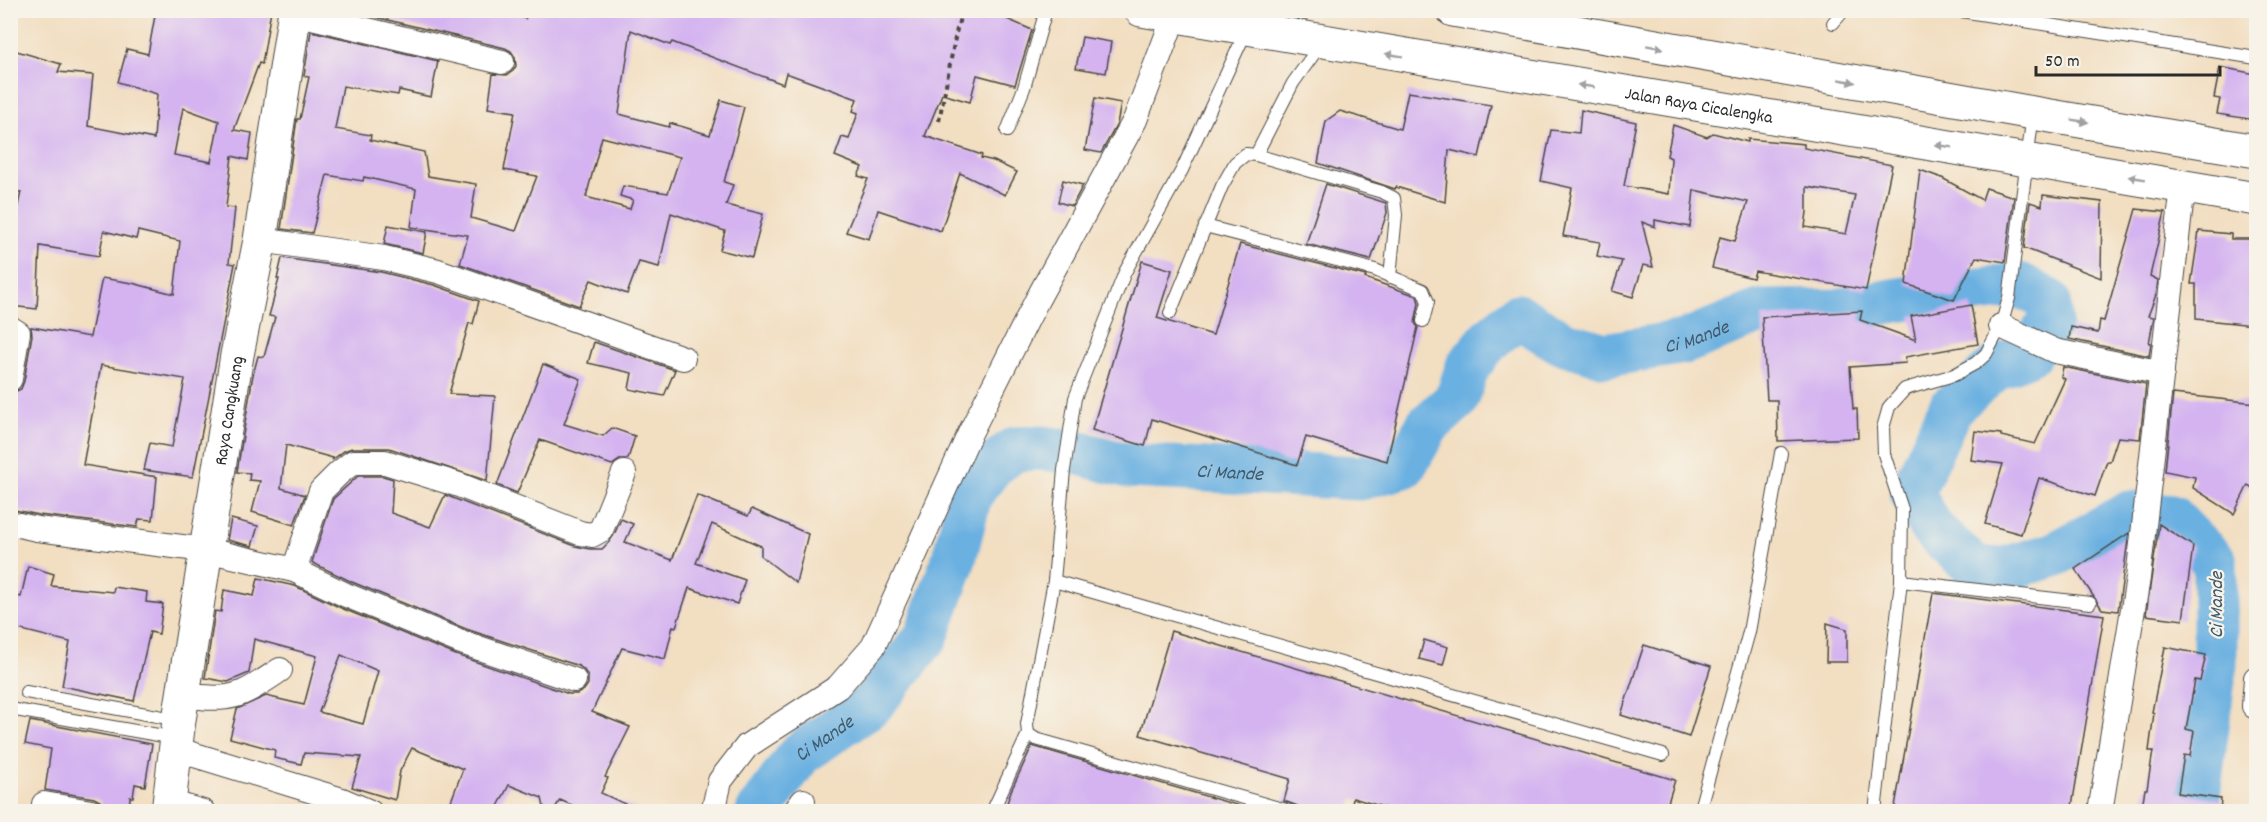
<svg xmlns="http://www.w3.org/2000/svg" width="2267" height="822" viewBox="0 0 2267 822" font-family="Dekko,sans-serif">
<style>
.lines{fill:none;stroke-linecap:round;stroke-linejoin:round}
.river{stroke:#6bb0e1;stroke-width:45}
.building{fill:#d4b3f0;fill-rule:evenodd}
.lane-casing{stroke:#494642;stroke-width:14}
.street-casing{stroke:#494642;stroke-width:26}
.secondary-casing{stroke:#494642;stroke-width:35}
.highway-casing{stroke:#494642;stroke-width:35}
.path{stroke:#494642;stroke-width:4;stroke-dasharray:4.5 4.5;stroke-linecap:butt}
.lane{stroke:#fff;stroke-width:12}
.street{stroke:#fff;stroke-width:24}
.secondary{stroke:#fff;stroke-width:33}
.highway{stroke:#fff;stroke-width:33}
.oneway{fill:#a0a0a0}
.labels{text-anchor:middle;stroke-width:4.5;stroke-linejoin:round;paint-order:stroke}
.street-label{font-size:18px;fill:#2b2b2b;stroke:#f7f3e8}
.water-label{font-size:20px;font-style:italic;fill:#415a6b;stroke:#f7f3e8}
</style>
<rect width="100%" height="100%" fill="#f7f3e8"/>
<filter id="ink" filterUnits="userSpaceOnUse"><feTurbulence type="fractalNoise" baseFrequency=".0167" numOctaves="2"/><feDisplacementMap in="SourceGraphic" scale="12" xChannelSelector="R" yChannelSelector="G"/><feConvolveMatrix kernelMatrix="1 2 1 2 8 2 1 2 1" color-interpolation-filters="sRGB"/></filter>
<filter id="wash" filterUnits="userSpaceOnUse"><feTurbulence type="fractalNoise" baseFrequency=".008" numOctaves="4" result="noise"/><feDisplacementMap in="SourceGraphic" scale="24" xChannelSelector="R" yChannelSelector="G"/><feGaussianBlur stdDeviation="1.35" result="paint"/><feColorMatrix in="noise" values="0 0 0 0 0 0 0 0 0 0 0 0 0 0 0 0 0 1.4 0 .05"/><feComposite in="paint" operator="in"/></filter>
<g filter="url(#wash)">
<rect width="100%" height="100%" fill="#f2dec1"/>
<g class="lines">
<path class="river" id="s1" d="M758 812 800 754 872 704 926 637 954 559 970 495 992 466 1015 449 1043 448 1079 453 1129 466 1360 478 1404 466 1428 425 1457 399 1468 366 1491 338 1518 316 1561 342 1605 355 1684 342 1759 312 1838 311 1897 300 2020 285 2048 300 2050 322 2029 354 1996 368 1951 407 1912 492 1932 529 1976 568 2001 570 2054 555 2130 513 2171 517 2215 562V664L2197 803 2200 812"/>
</g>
<g id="blocks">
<g class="building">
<path d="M156 10H271L262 64 259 63 234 130 252 133 248 160 232 156 226 207 235 208 229 263 235 264 193 477 144 470 150 443 172 447 185 379 101 365 83 465 157 477 153 520 139 519 137 527 39 515 10 509V400L12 393 21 389 24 381 32 335 31 327 90 337 102 278 132 283 174 294 180 241 138 231 136 239 104 231 99 256 40 246 37 309 10 306V241L21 192 10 191V119L14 90 10 88V49L61 64 58 72 93 75 88 126 154 139 157 94 118 82 127 49 148 54ZM183 108 219 121 211 162 174 155Z"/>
<path d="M346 10H980L1000 16 1032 30 1015 85 977 75 970 102 942 94 925 136 982 155 981 158 994 161 1017 172 1005 195 960 173 941 231 878 210 869 239 846 232 868 179 858 176 862 167 835 156 842 137 849 139 858 113 853 111 857 99 786 73 783 84 672 42 670 45 631 30 619 114 669 127 670 123 710 135 721 100 744 107 724 182 733 185 726 205 763 214 752 258 720 250 725 231 671 213 659 267 639 262 627 294 591 280 579 306 460 264 468 235 411 227 416 189 364 177 363 181 327 175 312 233 281 229 297 119H300L309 77 304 76 311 31 438 61 431 97 399 90 398 95 343 86 335 129 371 135 370 140 424 152 428 176 476 184 471 218 516 231 537 176 504 170 515 112 488 108 493 74 507 75 513 71 516 66 515 57 511 51 505 48ZM602 137 680 157 668 193 623 186 620 196 633 200 630 209 586 197Z"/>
<path d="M1082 37 1111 42 1106 73 1076 68Z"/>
<path d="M2220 67 2256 74V120L2217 114 2220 99 2214 98Z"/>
<path d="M1408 92 1491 105 1479 157 1449 150 1445 202 1396 187 1395 189 1318 163 1326 121 1340 111 1400 129Z"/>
<path d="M1095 98 1121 103 1117 124 1101 153 1085 150Z"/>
<path d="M1581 110 1636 122 1624 186 1669 194 1671 158 1667 156 1673 125 1707 137 1713 133 1748 142V139L1804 144V148L1892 165 1866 290 1755 271 1753 278 1712 268 1720 237 1735 241 1748 202 1694 190 1690 227 1655 220V227L1642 222 1653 267 1643 265 1633 297 1612 291 1622 261 1597 256 1600 242 1563 236 1572 188 1541 181 1551 130 1579 133ZM1807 187 1855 195 1846 234 1805 227 1807 212Z"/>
<path d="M1920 170 1942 178 1982 200 1986 188 2014 197 2005 262 1976 257 1954 300 1906 284Z"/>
<path d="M1063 180 1083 185 1072 206 1058 202Z"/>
<path d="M1326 184 1386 203 1387 213 1371 260 1306 244Z"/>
<path d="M2043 195 2102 202 2101 278 2024 248 2030 202 2042 206Z"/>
<path d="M2136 209 2165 212 2150 276 2158 280 2156 295 2148 316 2154 317 2149 343H2151L2149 356 2069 339 2071 327 2098 333 2100 320 2104 321Z"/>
<path d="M388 225 427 232 423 253 384 244Z"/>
<path d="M2199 231 2231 234V239H2256V293L2251 292 2253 325 2196 319V284H2191Z"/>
<path d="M1240 244 1366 276 1365 278 1417 296 1419 303 1415 323 1418 327 1387 461 1306 437 1297 465 1152 419 1145 446 1092 430 1142 261 1172 270 1157 318 1213 335Z"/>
<path d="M282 258 381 272 434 285 479 301 473 324 469 323 449 394 495 396 487 481 389 448H352L344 451 332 460 333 458 286 445 281 488 305 495 294 525 252 512 260 481 249 480 250 473 237 472 253 375 258 356 264 357 275 317 269 316 279 279H277Z"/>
<path d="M1971 305 1978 344 1905 357 1906 363 1850 367 1853 409H1857L1858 438 1778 441 1777 400H1767L1762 317 1862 311 1860 320 1916 340 1911 316Z"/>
<path d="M594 342 675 370 664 396 629 389 632 373 588 363Z"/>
<path d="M543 364 581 379 564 424 603 436 612 428 635 436 628 459H621L612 465 540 440 517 493 497 485Z"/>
<path d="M2063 367 2146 384 2140 439 2118 437 2110 461H2107L2095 496 2039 478 2021 534 1985 524 2003 464 1971 460 1975 431 2001 434V436L2035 444 2065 379 2061 377Z"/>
<path d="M2173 394 2256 403V490L2248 485 2234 514 2193 488 2195 477 2165 471Z"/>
<path d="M358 476H383L393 479 391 513 430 527 445 495 575 546 590 549H602L609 542 614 535 621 519 633 524 625 542 672 560 697 495 748 516 752 509 808 534 796 583 761 556V546L712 524 696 563 745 580 737 604 689 588 676 627 673 626 665 659 622 648 592 712 630 727 605 777 608 778 601 793 642 812H588L560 800 553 812H545L542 798 509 785 495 812H447L463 769 412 748 400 771 395 800 352 787 361 757 304 753 301 764 274 758 275 750 230 738 237 709 266 696 304 705 317 656 254 639 249 673 228 682 205 678 215 611 221 612 224 590 254 596 258 578 295 586 341 608 456 655 569 694H577L584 690 588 684V677L584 670 579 666 466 629 352 582 313 563 312 562 333 499ZM341 655 378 671 363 724 319 712Z"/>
<path d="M231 519 258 526 252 546 227 540Z"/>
<path d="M2159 524 2193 546 2183 620 2146 615Z"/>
<path d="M2129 533 2118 611 2102 609 2075 569Z"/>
<path d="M28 566 54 574 51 586 113 592 114 587 147 592 146 602 163 604 159 634 150 632 134 701 62 686 70 642 10 627V595L21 597Z"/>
<path d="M1933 593 2104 615 2071 812H1894Z"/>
<path d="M1827 623 1847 629V662H1826Z"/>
<path d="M1171 631 1675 780 1665 812H1400L1353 798 1351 812H1301L1298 806 1284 801 1290 779 1140 735Z"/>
<path d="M1424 640 1448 647 1443 665 1419 659Z"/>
<path d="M1644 645 1711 666 1689 737 1621 715Z"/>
<path d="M2165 647 2206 655 2200 681 2195 680 2186 729 2194 731 2190 756 2184 755 2178 793 2221 799 2220 812H2141L2145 789H2147L2153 751H2149L2154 713 2152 712Z"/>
<path d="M30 721 152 744 145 786 135 784 133 797H130L129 812H105L100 801 94 798 45 790 51 749 25 744Z"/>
<path d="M1032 746 1254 810V812H1004L1011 791Z"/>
</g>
</g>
</g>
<g filter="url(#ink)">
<use href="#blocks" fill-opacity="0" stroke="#494642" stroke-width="1.5"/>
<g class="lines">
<defs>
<g id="lane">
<path d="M1955 10 2256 58"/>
<path d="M1833 23 1844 10"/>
<path d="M1321 44 1293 83 1256 155 1382 192 1394 198 1396 215 1390 277"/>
<path d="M1007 131 1024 88 1046 10"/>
<path d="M1205 226 1375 270 1423 290 1428 302 1423 321"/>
<path d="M1170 313 1222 186 1235 163 1246 154 1256 155"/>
<path d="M1054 581 1663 755"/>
<path d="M1901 581 2090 603"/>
<path d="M26 692 179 720"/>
<path d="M10 709 175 738"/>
<path d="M1028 734 1036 739 1293 812"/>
<path d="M992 812 1028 734 1027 724 1054 581 1064 470 1075 398 1125 272 1182 170 1247 29"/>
<path d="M1699 812 1749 632 1781 453"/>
<path d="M1875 812 1901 581 1902 509 1884 454 1883 428 1889 407 1905 389 1954 375 1976 363 1986 354 2001 326 2009 298 2033 114"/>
</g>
<g id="street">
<path d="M295 13 502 62"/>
<path d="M260 240 384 258 438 271 683 358"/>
<path d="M2001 326 2055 351 2162 373"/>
<path d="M10 328 18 333 10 379"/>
<path d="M10 523 37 529 206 550 294 570 346 595 461 642 574 680"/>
<path d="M294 570 321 491 339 473 353 462H385L459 485 580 533 592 535 601 530 624 473"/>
<path d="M183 695C234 702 239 697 280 670"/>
<path d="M2254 706 2256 678"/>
<path d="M175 749 342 800 370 812"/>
<path d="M169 802 203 812"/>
<path d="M44 804 91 812"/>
<path d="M713 812 720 781 747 746 838 687 873 647 970 433 1037 300 1135 120 1174 17"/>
<path d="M795 812 803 801"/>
<path d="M2100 812 2138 578 2183 186"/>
</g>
<g id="secondary">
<path id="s2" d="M168 812 179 720 237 355 260 240 295 10"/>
</g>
<g id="highway">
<path id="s3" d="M1141 10 2256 199"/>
<path d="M1453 10 2033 113 2256 151"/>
</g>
</defs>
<use href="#lane" class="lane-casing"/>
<use href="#street" class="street-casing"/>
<use href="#secondary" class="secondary-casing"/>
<use href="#highway" class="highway-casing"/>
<g class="path">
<path d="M524 19 526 10"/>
<path d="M939 121 956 33 962 10"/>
</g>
<use href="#lane" class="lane"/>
<use href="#street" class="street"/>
<use href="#secondary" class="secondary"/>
<use href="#highway" class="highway"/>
</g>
<defs><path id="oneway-solid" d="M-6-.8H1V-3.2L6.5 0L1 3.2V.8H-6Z" transform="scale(1.5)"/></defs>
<g class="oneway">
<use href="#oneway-solid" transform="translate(1655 47) rotate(10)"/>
<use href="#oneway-solid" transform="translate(1394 55) rotate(-171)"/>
<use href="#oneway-solid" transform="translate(1847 81) rotate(10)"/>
<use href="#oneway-solid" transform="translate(1586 86) rotate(-171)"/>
<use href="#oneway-solid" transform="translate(2080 121) rotate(9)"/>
<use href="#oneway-solid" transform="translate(1944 146) rotate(-171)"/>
<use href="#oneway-solid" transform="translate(2137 178) rotate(-171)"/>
</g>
</g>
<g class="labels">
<g class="street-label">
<text dy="6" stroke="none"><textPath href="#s3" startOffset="566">Jalan Raya Cicalengka</textPath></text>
<text dy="6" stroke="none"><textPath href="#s2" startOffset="406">Raya Cangkuang</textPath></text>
</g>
<g class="water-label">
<text dy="7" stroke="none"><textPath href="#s1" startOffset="1234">Ci Mande</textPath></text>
<text dy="7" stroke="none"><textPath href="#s1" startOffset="676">Ci Mande</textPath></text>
<text transform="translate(2215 605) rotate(-90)" y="7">Ci Mande</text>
<text dy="7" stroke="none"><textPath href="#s1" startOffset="100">Ci Mande</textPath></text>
</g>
</g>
<rect width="2267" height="822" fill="none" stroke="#f7f3e8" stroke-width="36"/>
<path d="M2036 66v9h184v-9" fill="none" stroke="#2b2b2b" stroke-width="3"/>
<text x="2045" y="66" font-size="18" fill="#2b2b2b" stroke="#f7f3e8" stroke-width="4.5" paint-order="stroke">50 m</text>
</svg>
